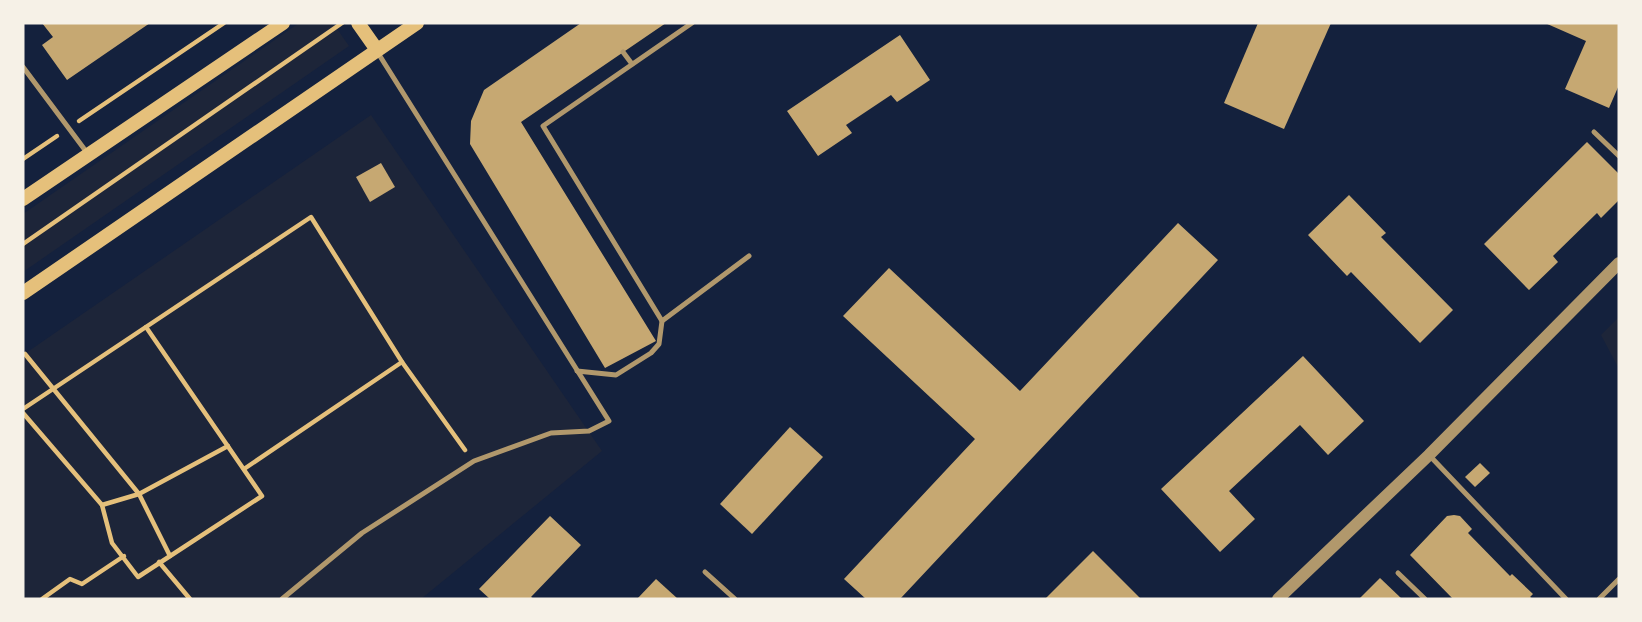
<svg xmlns="http://www.w3.org/2000/svg" width="1642" height="622" viewBox="0 0 1642 622" font-family="'Golos Text',sans-serif">
<style>
.green{fill:#1d2539}
.building{fill:#c6a872}
.lines{fill:none;stroke-linecap:round;stroke-linejoin:round}
.path{stroke:#e5c07b;stroke-width:4.5}
.service{stroke:#b1986c;stroke-width:5}
.tertiary{stroke:#b1986c;stroke-width:12}
.secondary{stroke:#e5c07b;stroke-width:14}
</style>
<rect width="100%" height="100%" fill="#14213d"/>
<g class="green">
<path d="M299 23H333L349 46 23 272V214Z"/>
<path d="M371 115 602 451 421 599H23V355Z"/>
<path d="M1619 317V369L1601 335Z"/>
</g>
<g class="building">
<path d="M42 23H150L67 80 42 45 53 37Z"/>
<path d="M581 23H666L521 122 656 341 605 368 470 144 471 121 484 90Z"/>
<path d="M1258 23H1331L1284 129 1224 103Z"/>
<path d="M1545 23H1619V85L1609 108 1565 89 1586 41Z"/>
<path d="M900 35 930 80 897 102 891 95 846 125 852 133 818 156 787 111Z"/>
<path d="M1587 142 1619 174V200L1601 218 1597 213 1553 256 1558 262 1529 290 1484 244Z"/>
<path d="M381 163 395 187 370 202 356 177Z"/>
<path d="M1349 195 1386 233 1381 237 1453 310 1420 343 1351 272 1347 276 1308 235Z"/>
<path d="M1178 223 1218 260 900 599H866L844 579 975 439 843 316 889 268 1020 391Z"/>
<path d="M1303 356 1364 421 1328 455 1300 425 1229 491 1255 519 1220 552 1161 489Z"/>
<path d="M790 427 823 457 752 534 720 504Z"/>
<path d="M1480 463 1490 473 1475 487 1465 477Z"/>
<path d="M1454 515 1460 516 1472 529 1468 533 1510 576 1512 574 1533 594 1530 597 1533 599H1453L1410 555 1447 516Z"/>
<path d="M550 516 581 545 531 597 534 599H490L479 589Z"/>
<path d="M1093 551 1141 599H1045Z"/>
<path d="M1380 578 1402 599H1359Z"/>
<path d="M656 579 678 599H637Z"/>
</g>
<g class="lines">
<g class="path">
<path d="M79 121 224 23"/>
<path d="M23 159 57 136"/>
<path d="M23 244 342 23"/>
<path d="M25 354 139 494 170 556"/>
<path d="M23 409 311 217 402 362 465 450"/>
<path d="M23 413 102 505 139 494 228 446"/>
<path d="M244 469 402 362"/>
<path d="M102 505 112 543 138 577 262 496 146 327"/>
<path d="M159 562 190 599"/>
<path d="M42 599 70 579 82 584 124 556"/>
</g>
<g class="service">
<path d="M623 52 632 64"/>
<path d="M23 67 88 154"/>
<path d="M1594 132 1619 156"/>
<path d="M662 321 543 126 692 23"/>
<path d="M577 371 616 375 651 353 659 344 662 321 749 256"/>
<path d="M1429 455 1566 599"/>
<path d="M705 572 735 599"/>
<path d="M1398 573 1425 599"/>
<path d="M282 599 362 533 474 461 551 433 589 431 609 421 378 53"/>
<path d="M1599 599 1619 579"/>
</g>
<path class="tertiary" d="M1278 599 1429 455 1619 263"/>
<g class="secondary">
<path d="M358 23 377 50"/>
<path d="M23 199 283 23"/>
<path d="M23 293 417 23"/>
</g>
</g>
<rect width="1642" height="622" fill="none" stroke="#f6f1e7" stroke-width="49"/>
</svg>
